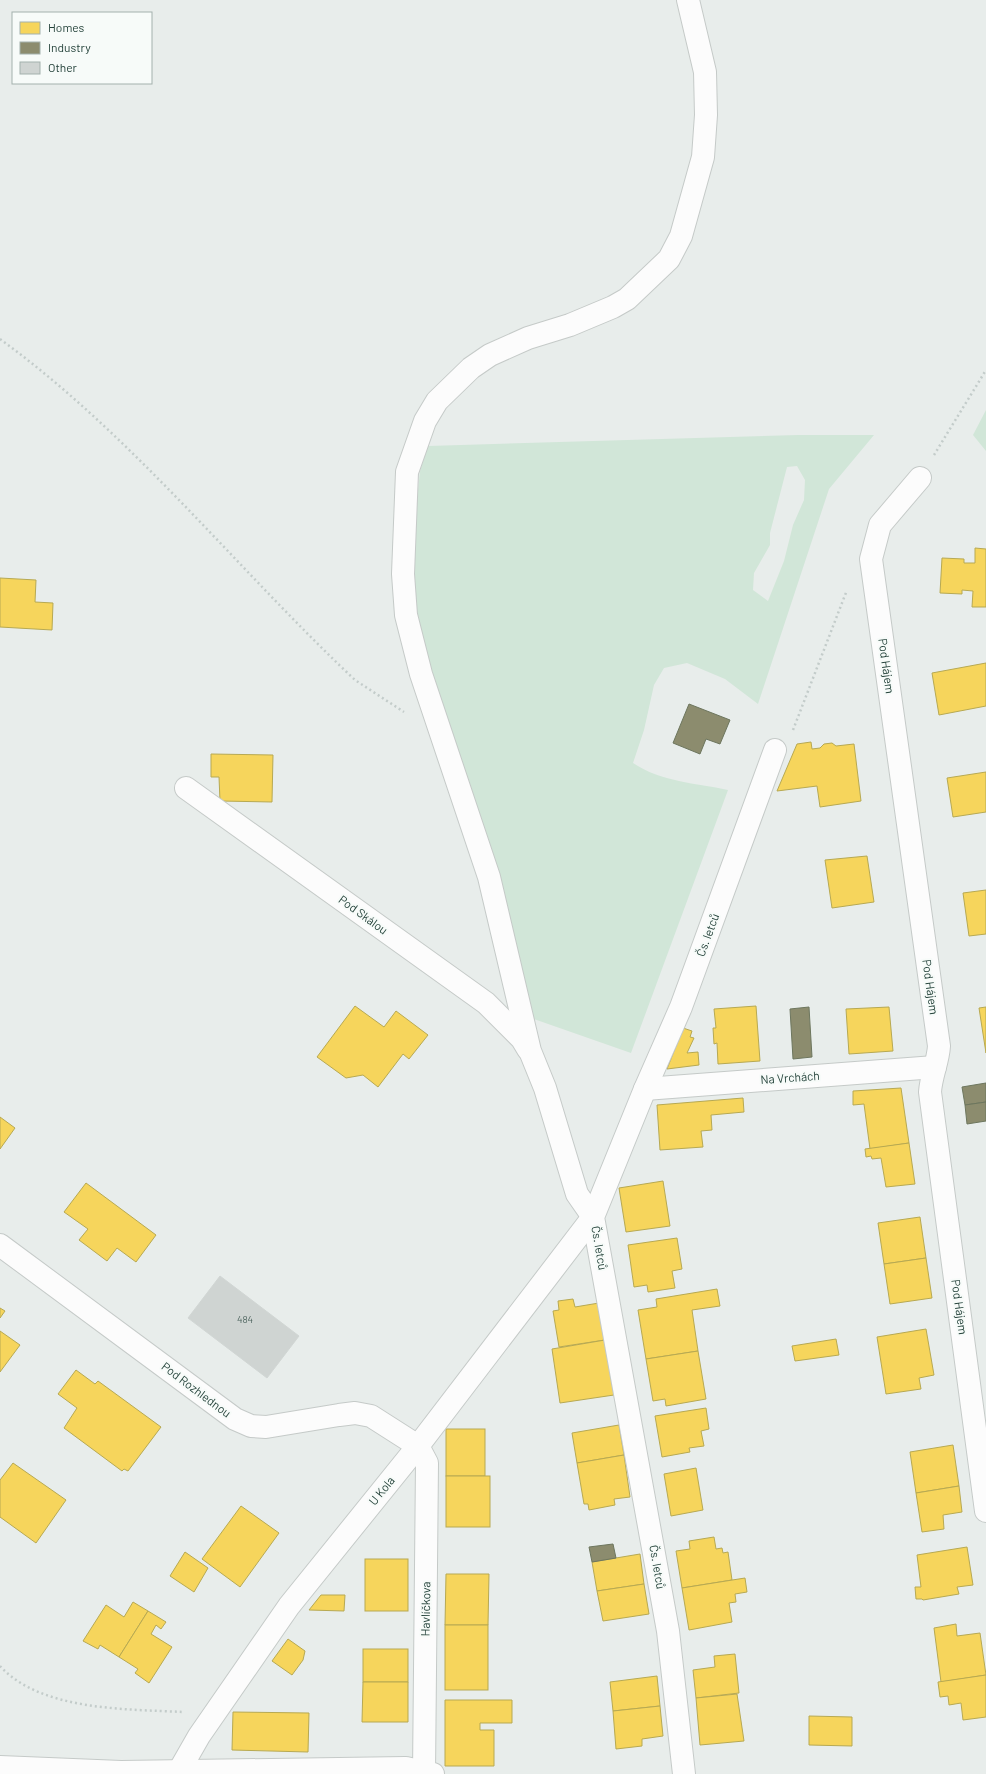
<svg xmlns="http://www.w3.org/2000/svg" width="986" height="1774" viewBox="0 0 986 1774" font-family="Barlow,sans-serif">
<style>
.green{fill:#d1e6d8;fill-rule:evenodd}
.homes{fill:#f6d55c;stroke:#b7a952}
.industry{fill:#8c8c6e;stroke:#6d765e}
.building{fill:#cfd4d2;stroke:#d1d6d4}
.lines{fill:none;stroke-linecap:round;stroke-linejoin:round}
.minor-casing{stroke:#c5cac8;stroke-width:24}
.path{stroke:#c3ccca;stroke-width:2.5;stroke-dasharray:2 3;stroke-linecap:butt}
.minor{stroke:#fcfcfc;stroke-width:22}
.labels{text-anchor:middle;stroke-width:4;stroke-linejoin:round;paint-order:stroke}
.number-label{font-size:10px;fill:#506761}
.street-label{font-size:12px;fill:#24423a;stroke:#f7fbf9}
</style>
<rect width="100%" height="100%" fill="#e8edeb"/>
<g class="green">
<path d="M986 410V451L973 435Z"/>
<path d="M798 435H874L829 489 758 704 725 679 687 663 664 668 654 685 644 730 633 763C661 782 696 783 728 790L631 1053 531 1018 414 617 413 540 420 471 428 446ZM797 466 805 480 804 500 793 525 784 561 768 601 753 590 754 573 770 545V533L787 467Z"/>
</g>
<g class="homes">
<path d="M975 548 986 549V607H972L973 591 962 590V594L940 593 942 558 964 559V563H975Z"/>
<path d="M0 578 36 580 35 602 53 603 52 630 0 627Z"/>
<path d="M986 663V706L939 715 932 673Z"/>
<path d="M811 742 812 749 820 748 824 744 832 743 836 746 854 744 861 801 820 807 817 786 777 791 797 744Z"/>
<path d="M211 754 273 755 272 802 220 801 219 777H211Z"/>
<path d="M986 772V812L953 817 947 778Z"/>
<path d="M867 856 874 902 832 908 825 860Z"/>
<path d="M986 890V934L969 936 963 893Z"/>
<path d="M355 1006 384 1027 396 1011 428 1035 409 1059 403 1054 378 1087 363 1075 346 1078 317 1057Z"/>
<path d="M756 1006 760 1061 718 1064 717 1043 714 1044 713 1028H716L714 1009Z"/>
<path d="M889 1007 893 1051 849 1054 846 1009Z"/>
<path d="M986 1007V1053L979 1008Z"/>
<path d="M683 1028 692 1031 690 1037 694 1038 687 1053 698 1052 699 1065 667 1069Z"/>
<path d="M901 1088 909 1143 870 1149 864 1104 853 1105V1091Z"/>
<path d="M743 1098 744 1112 711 1115 712 1130 701 1131 703 1147 660 1150 657 1105Z"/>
<path d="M0 1117 15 1128 0 1149Z"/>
<path d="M909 1143 915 1184 886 1187 881 1158 872 1159 871 1156 866 1157 865 1149Z"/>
<path d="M663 1181 670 1226 626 1232 619 1188Z"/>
<path d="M86 1183 156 1235 136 1262 117 1248 107 1261 79 1240 88 1229 64 1212Z"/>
<path d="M920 1217 926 1258 884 1264 878 1223Z"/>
<path d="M677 1238 682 1269 672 1271 675 1288 648 1292 647 1285 634 1287 628 1245Z"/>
<path d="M926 1258 932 1298 890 1304 884 1264Z"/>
<path d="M717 1289 720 1306 692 1310 698 1351 646 1359 638 1310 657 1307 656 1299Z"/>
<path d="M573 1299 575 1307 599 1303 605 1340 559 1347 553 1311 559 1310 558 1301Z"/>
<path d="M0 1308 5 1311 0 1318Z"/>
<path d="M926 1329 934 1375 919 1378 921 1389 886 1394 877 1337Z"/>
<path d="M0 1331 20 1345 0 1372Z"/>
<path d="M836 1339 839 1355 795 1361 792 1346Z"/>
<path d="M605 1340 614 1395 560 1403 552 1349Z"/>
<path d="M698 1351 706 1399 666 1406 665 1399 653 1401 646 1359Z"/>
<path d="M76 1370 95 1384 98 1381 161 1427 128 1471 124 1469 122 1471 64 1428 77 1408 58 1394Z"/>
<path d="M706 1408 709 1429 701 1431 704 1446 689 1448 690 1452 662 1457 655 1416Z"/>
<path d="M619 1425 624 1455 577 1463 572 1433Z"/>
<rect x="446" y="1429" width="39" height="47"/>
<path d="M953 1445 959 1486 916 1493 910 1452Z"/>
<path d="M624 1455 630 1497 614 1499 615 1505 589 1510 588 1504H584L577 1463Z"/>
<path d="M13 1463 66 1500 36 1543 0 1517V1480Z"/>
<path d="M696 1468 703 1510 671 1516 664 1474Z"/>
<rect x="446" y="1476" width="44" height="51"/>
<path d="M959 1486 962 1512 943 1515 944 1529 922 1532 916 1493Z"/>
<path d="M241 1506 279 1533 240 1587 202 1559Z"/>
<path d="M714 1537 716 1549 722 1548 723 1553 728 1552 732 1580 682 1588 676 1551 690 1549 689 1541Z"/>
<path d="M967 1547 973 1585 957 1587 959 1594 923 1600 922 1599H916L915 1587H921L917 1555Z"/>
<path d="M185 1552 208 1568 194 1592 170 1576Z"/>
<path d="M640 1554 644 1584 597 1591 592 1562Z"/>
<rect x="365" y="1559" width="43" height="52"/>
<path d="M446 1574H489L488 1625H445Z"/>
<path d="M745 1578 747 1592 735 1594 736 1602 729 1603 732 1622 689 1630 682 1588Z"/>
<path d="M644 1584 649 1614 603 1621 597 1591Z"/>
<path d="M321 1595H345L344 1611 309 1610Z"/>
<path d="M133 1602 148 1611 119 1657 100 1645 98 1649 83 1641 106 1605 124 1617Z"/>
<path d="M148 1611 166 1622 161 1629 156 1625 151 1634 172 1647 149 1683 135 1673 138 1669 119 1657Z"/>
<path d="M956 1624 957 1636 980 1633 986 1675 941 1682 934 1628Z"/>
<rect x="445" y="1625" width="43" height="65"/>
<path d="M288 1639 305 1651 303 1660 292 1675 272 1661Z"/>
<rect x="363" y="1649" width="45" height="33"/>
<path d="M735 1654 739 1693 696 1698 693 1670 715 1667 714 1656Z"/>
<path d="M986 1675V1717L963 1720 961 1703 949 1705 948 1696 940 1697 938 1682Z"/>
<path d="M657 1676 660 1706 613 1711 610 1682Z"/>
<path d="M363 1682H408V1722H362Z"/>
<path d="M737 1694 744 1741 700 1745 696 1698Z"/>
<path d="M445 1700H512V1723H480V1730H494V1766H445Z"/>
<path d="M660 1706 663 1736 642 1739V1746L616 1749 613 1711Z"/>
<path d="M233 1712 309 1713 308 1752 232 1750Z"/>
<path d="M809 1716 852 1717V1746L809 1745Z"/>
</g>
<g class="industry">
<path d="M689 704 730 720 720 744 706 739 700 754 673 743Z"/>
<path d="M809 1007 812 1057 793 1059 790 1009Z"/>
<path d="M986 1083V1102L965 1105 962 1087Z"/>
<path d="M986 1102V1121L967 1124 965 1105Z"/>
<path d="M613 1544 616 1558 592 1562 589 1547Z"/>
</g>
<path class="building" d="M220 1276 299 1336 267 1378 188 1318Z"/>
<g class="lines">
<defs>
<g id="minor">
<path d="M920 478 880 525 871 559 939 1046C938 1062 931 1076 930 1092L986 1511"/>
<path d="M186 788 486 1003 522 1039 528 1049"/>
<path d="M645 1089 935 1067"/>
<path d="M593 1217 577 1194 545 1088 530 1051 489 877 421 674 406 615 403 574 407 472 425 421 437 401 471 368 490 355 528 338 570 325 613 307 627 299 669 259 681 236 703 157 706 115 705 72 688 0"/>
<path d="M0 1245 235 1419 251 1426 266 1427 339 1415 355 1413 371 1416 418 1446 427 1463 424 1774"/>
<path d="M0 1767 121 1772 406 1768 433 1774"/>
<path d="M179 1771 199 1736 289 1606 418 1446 593 1217"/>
<path d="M684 1774 668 1631 593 1217 645 1089 681 1007 775 750"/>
</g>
</defs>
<use href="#minor" class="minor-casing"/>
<g class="path">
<path d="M0 339C133 436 236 568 355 680L404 712"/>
<path d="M934 455 986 370"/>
<path d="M793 730 847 590"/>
<path d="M0 1666C41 1711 126 1709 183 1712"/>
</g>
<use href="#minor" class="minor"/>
</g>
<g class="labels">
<g class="number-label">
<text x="245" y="1323">484</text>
</g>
<g class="street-label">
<text transform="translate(886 666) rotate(82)" y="4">Pod Hájem</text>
<text transform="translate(363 915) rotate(36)" y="4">Pod Skálou</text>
<text transform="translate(708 935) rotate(-70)" y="4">Čs. letců</text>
<text transform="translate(930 987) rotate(82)" y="4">Pod Hájem</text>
<text transform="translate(790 1078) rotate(-4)" y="4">Na Vrchách</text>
<text transform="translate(599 1248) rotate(80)" y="4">Čs. letců</text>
<text transform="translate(959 1307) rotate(82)" y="4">Pod Hájem</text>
<text transform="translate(196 1390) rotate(37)" y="4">Pod Rozhlednou</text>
<text transform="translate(382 1491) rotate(-51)" y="4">U Kola</text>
<text transform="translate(657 1567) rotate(80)" y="4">Čs. letců</text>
<text transform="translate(426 1609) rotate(-89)" y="4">Havlíčkova</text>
</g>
</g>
<rect x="12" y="12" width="140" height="72" fill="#f7fbf9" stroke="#a3b1ad"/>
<rect x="20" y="22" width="20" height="12" fill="#f6d55c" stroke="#a3b1ad"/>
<text x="48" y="32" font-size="12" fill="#24423a">Homes</text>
<rect x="20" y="42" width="20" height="12" fill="#8c8c6e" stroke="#a3b1ad"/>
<text x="48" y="52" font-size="12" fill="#24423a">Industry</text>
<rect x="20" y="62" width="20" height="12" fill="#cfd4d2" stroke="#a3b1ad"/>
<text x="48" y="72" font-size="12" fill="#24423a">Other</text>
</svg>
